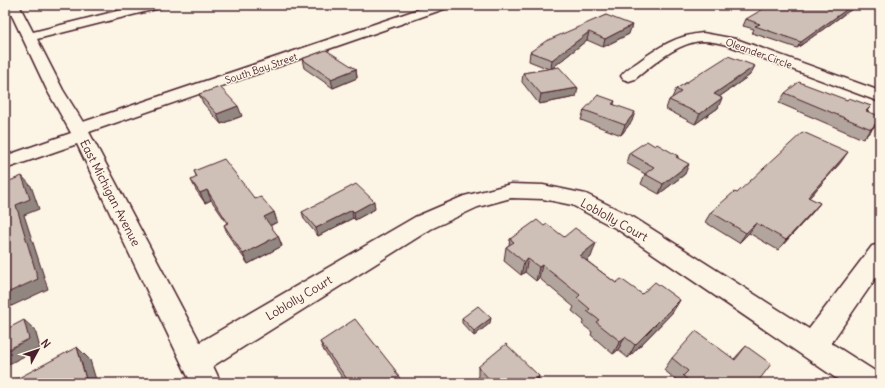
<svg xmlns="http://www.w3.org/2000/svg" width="885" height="388" viewBox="0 0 885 388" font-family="Delius,sans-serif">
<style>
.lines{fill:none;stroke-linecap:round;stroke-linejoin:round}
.minor-casing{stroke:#4a1f2b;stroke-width:3}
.minor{fill:#fcf5e5;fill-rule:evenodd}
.wall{fill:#b2a59d;stroke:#4a1f2b}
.shaded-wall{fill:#918680;stroke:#4a1f2b}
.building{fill:#cfc0b7;stroke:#4a1f2b}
.labels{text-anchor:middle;stroke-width:3;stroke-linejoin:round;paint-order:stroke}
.far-street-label{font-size:10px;fill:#4a1f2b;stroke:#fcf5e5}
.street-label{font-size:12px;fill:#4a1f2b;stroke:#fcf5e5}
</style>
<rect width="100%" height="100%" fill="#fcf5e5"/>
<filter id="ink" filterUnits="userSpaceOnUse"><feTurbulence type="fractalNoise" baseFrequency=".025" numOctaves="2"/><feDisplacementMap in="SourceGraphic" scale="8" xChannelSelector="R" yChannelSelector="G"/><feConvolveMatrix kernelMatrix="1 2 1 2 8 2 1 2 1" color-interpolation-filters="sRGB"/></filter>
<g filter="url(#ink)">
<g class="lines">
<defs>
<g id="minor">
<path d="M7 5H19L33 32 141 5H162L160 8 37 39 63 90 83 122 431 5H449L447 8 89 132 200 342 415 217 464 196 511 184 543 185 586 194 633 217 809 329 872 246 880 244V272L831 343 878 373 880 383H843L617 229 572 205 543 199 511 198 478 207 431 229 213 366 221 383H191L77 144 5 169V156L71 133 47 90Z"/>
<path d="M703 33 736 39 880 91V102L727 45C719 43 711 41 702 41 676 43 654 64 635 79L629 81 623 79 621 76C625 70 632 66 638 62 658 47 678 35 703 33Z"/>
</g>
</defs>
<use href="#minor" class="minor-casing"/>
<use href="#minor" class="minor"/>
</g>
<g class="wall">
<path d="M606 15 629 34 603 47 587 40 552 68 576 97 539 104 522 82 523 73 549 69 529 61 530 52Z"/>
<path d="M843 15 797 48 752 33 754 29 743 26 746 19Z"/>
<path d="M302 59 356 69 357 78 333 88 304 68Z"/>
<path d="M750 75 719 97 718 108 695 124 666 109 669 100 672 98 676 89Z"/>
<path d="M785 93 847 100 871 106 867 111 880 119 874 127 863 139 779 103Z"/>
<path d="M199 94 242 116 221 124 203 103Z"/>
<path d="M615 101 614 104 632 121 621 135 581 120 584 110Z"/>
<path d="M655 146 678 156V158L685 174 659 194 641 184 645 174 626 163 629 153Z"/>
<path d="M841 162 809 198 820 203 812 213 778 250 749 233 739 243 705 222 711 212 737 193Z"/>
<path d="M194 171 255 199 274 212 277 222 270 226 278 236 282 246 248 264 228 235 224 225 227 223 211 200 205 203 196 190 191 180 197 178Z"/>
<path d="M375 209 355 220 353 218 318 236 304 219 302 212Z"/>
<path d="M544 226 591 257 587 261 616 283 642 294 680 300 672 313 628 358 618 350 613 354 591 335 592 332 582 324 584 321 572 311 574 307 539 278 536 281 525 272 521 275 504 261 506 247 509 245 510 239Z"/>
<path d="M462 318 490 323 474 336 462 323Z"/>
<path d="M320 342 397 375 404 383H346L324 351Z"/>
<path d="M746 346 757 383H678L679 382 664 370 672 358 734 359Z"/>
<path d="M478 367 539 376 537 383H484L478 376Z"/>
</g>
<g class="shaded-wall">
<path d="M853 5H859L843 15 797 48 801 42Z"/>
<path d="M632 25 629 34 603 47 605 39Z"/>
<path d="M589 32 587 40 551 69 552 60Z"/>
<path d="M755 66 750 75 709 104 714 94Z"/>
<path d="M356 69 357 78 333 88 331 79Z"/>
<path d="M578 88 576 97 539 104 541 94Z"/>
<path d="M722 98 718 108 695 124 700 114Z"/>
<path d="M238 106 242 116 221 124 217 114Z"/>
<path d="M635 112 632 121 621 135 625 125Z"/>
<path d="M880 119 874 127 863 139 871 129Z"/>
<path d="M848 152 841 162 801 207 808 197Z"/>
<path d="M689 164 685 174 659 194 663 184Z"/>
<path d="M22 176 31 186 39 209 24 215 48 289 5 309V294L16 205Z"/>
<path d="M207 190 211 200 205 203 200 193Z"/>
<path d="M374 201 375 209 355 220 354 212Z"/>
<path d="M820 203 812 213 778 250 786 240Z"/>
<path d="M352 210 353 218 318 236 316 228Z"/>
<path d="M274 212 277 222 267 227 264 217Z"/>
<path d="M756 223 749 233 739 243 746 233Z"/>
<path d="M278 236 282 246 248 264 243 254Z"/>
<path d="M596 243 591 257 576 269 580 256Z"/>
<path d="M528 259 525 272 521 275 524 262Z"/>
<path d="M542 265 539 278 536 281 539 267Z"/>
<path d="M680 300 672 313 628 358 635 345Z"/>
<path d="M491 318 490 323 474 336V331Z"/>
<path d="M24 320 35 330 40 348 5 366V351Z"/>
<path d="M625 337 618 350 613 354 620 341Z"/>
<path d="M77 347 90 360 97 383H87Z"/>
<path d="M539 376 537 383H532Z"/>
</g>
<g class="building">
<path d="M770 5H853L801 42 755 26 760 24 746 19Z"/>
<path d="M606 15 632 25 605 39 589 32 552 60 530 52 546 41Z"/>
<path d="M326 50 356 69 331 79 302 59Z"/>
<path d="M728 56 755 66 714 94 722 98 700 114 669 100 681 92 676 89Z"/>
<path d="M559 67 578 88 541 94 523 73Z"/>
<path d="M799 82 847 100 849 98 871 106 866 111 880 116V119L871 129 785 93Z"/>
<path d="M220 87 238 106 217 114 199 94Z"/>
<path d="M598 95 615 101 612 104 635 112 625 125 584 110Z"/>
<path d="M803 132 848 152 808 197 820 203 786 240 756 223 746 233 711 212 734 192 737 193Z"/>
<path d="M647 141 655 146 657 144 678 156 676 157 689 164 663 184 645 174 654 167 629 153Z"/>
<path d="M224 159 255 199 261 197 274 212 264 217 278 236 243 254 224 225 228 223 207 190 200 193 191 180 197 177 194 171Z"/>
<path d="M22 176 30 199 16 205 38 279 5 294V185L8 184 7 182Z"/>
<path d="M356 184 374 201 354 212 352 210 316 228 302 212Z"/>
<path d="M537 220 544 226 547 224 564 237 575 228 596 243 580 256 616 283 621 279 642 294 655 282 680 300 635 345 625 337 620 341 596 322 599 320 587 311 590 309 577 298 580 295 542 265 539 267 528 259 524 262 506 247 514 242 510 239Z"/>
<path d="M478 306 491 318 474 331 462 318Z"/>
<path d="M355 319 396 371 395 372 404 383H350L320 342Z"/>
<path d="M24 320 29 339 5 351V330Z"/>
<path d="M696 331 735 360 746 346 771 364 757 383H692L683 376 688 371 672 358Z"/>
<path d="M506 344 539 376 532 383H493L478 367Z"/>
<path d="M77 347 87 383H9Z"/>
</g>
</g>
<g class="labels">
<g class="far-street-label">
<text transform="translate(759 53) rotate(20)" y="4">Oleander Circle</text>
<text transform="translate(261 68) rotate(-19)" y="4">South Bay Street</text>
</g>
<g class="street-label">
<text transform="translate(110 193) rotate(63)" y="4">East Michigan Avenue</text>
<text transform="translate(614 220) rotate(29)" y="4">Loblolly Court</text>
<text transform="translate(299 298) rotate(-31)" y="4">Loblolly Court</text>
</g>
</g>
<rect width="885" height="388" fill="none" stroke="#fcf5e5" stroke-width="20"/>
<rect x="10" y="10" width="865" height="368" fill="none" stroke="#4a1f2b" stroke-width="1.5" filter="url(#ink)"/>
<g transform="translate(38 350) rotate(50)" stroke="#fcf5e5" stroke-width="3" paint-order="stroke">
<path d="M0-3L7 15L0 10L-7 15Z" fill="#4a1f2b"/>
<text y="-6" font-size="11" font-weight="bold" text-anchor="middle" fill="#4a1f2b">N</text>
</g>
</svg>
